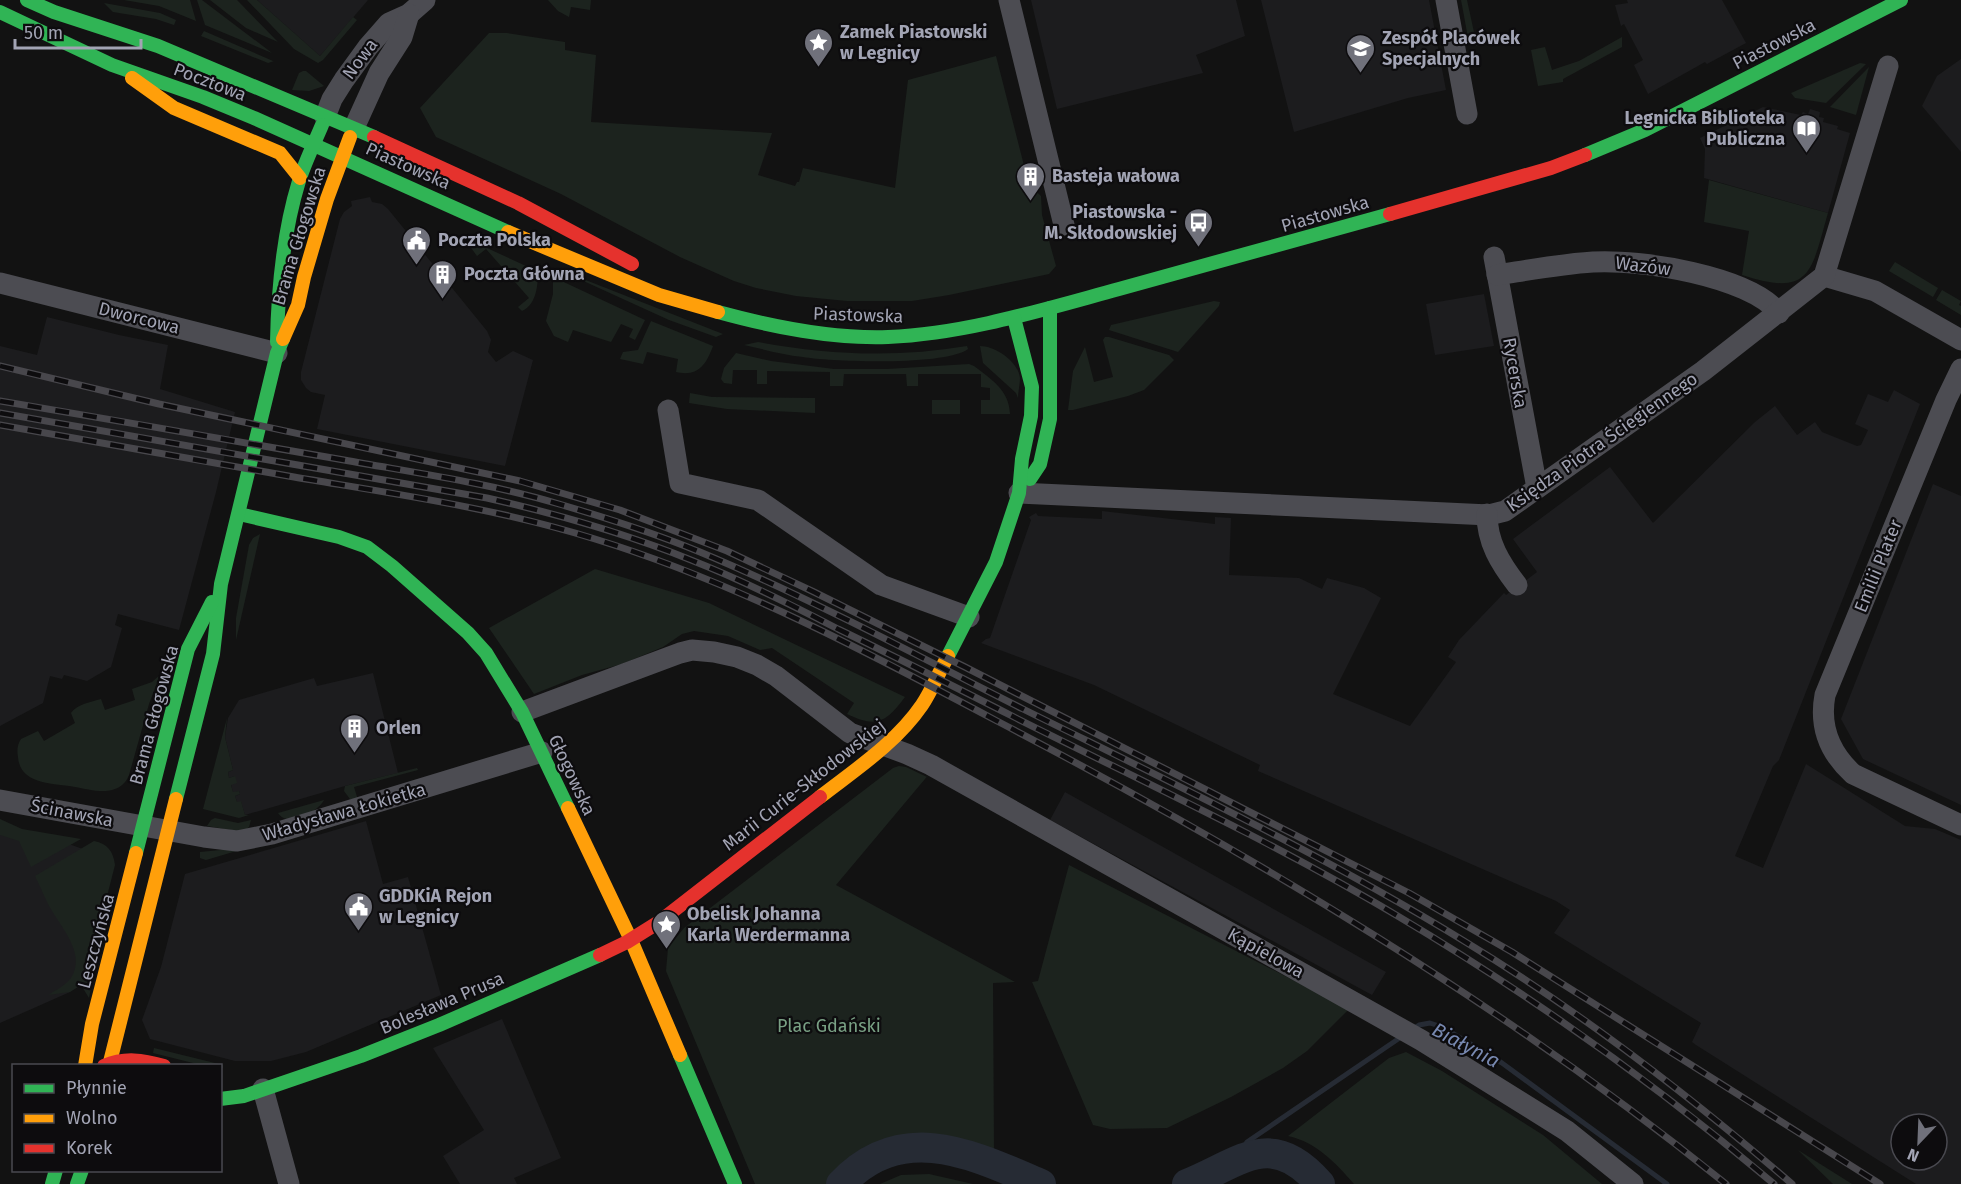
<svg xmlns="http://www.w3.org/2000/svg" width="1961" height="1184" viewBox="0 0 1961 1184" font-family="'Fira Sans',sans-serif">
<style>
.built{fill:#1c1c1e;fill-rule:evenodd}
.green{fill:#1c231e}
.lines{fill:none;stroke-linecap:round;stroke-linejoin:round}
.stream{stroke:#262b34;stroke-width:5}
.river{stroke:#262b34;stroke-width:30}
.street{stroke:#4c4c52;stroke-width:21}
.fast{stroke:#30b455;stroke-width:14}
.slow{stroke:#ff9f0a;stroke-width:14}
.jam{stroke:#e5322d;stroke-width:14}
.rail-casing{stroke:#48474c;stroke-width:7}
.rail{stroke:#0d0c0e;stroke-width:4.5;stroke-dasharray:14;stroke-linecap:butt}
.labels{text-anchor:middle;stroke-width:4.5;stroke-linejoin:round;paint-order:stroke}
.poi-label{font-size:18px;font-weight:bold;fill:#a2a4b4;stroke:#0d0c0e;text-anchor:start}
.street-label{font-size:18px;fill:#a2a4b4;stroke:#0d0c0e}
.park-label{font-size:18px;fill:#79a084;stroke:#0d0c0e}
.water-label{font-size:20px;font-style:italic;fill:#7889b1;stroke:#0d0c0e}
</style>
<rect width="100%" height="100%" fill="#121212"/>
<g class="built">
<path d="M257 0H368L320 56Z"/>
<path d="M1031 0H1236L1245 36 1196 55 1203 73 1057 109Z"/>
<path d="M1261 0H1429L1446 90 1408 98 1294 132Z"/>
<path d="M1627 0H1722L1746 43 1707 64 1705 62 1648 94 1634 65 1643 60 1624 24 1621 26 1615 5 1628 3Z"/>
<path d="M1961 59V152L1922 106 1937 76Z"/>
<path d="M1763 107 1801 115 1803 112 1808 114 1810 109 1820 112 1819 117 1824 118 1823 122 1838 126 1837 129 1850 133 1828 213 1704 178 1705 149 1700 138Z"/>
<path d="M370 197 372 202 382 204 388 209 487 331 491 340 488 352 496 362 513 351 533 360 505 466 317 429 325 395 311 392 306 388 301 380V372L340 219 344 212 352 206 351 201Z"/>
<path d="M1484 294 1494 346 1435 355 1426 304Z"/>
<path d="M47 317 119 335 168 345 160 389 235 412 216 492 179 630 118 614 115 625 122 628 111 667 87 681 64 675 62 679 50 676 43 703 0 726V346L37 355Z"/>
<path d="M1894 390 1920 404 1779 760 1773 766 1735 856 1763 868 1806 764 1905 826 1935 829 1961 840V1184H1916L1696 1045 1692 1042 1701 1023 1554 933 1570 910 1556 901 1258 771 1260 765 1094 685 981 643 986 639 990 638 1031 520 1029 517 1036 513 1038 516 1102 519V511L1215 524V517L1231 518 1229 575 1299 578 1322 589 1327 578 1364 588 1381 598 1333 694 1410 726 1456 662 1448 657 1459 640 1504 593 1506 595 1537 572 1513 539 1610 467 1653 523 1755 422 1775 406 1797 435 1815 422 1822 432 1857 446 1861 445 1868 430 1855 424 1868 394 1888 402ZM1901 1124H1937V1160H1901Z"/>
<path d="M1933 484 1961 496V805L1863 759 1841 719Z"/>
<path d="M373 673 398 773 345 786 245 815 241 802H237L235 796 240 794 239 791 233 793 231 784 235 776 229 778 228 772 233 770 225 737 228 718 239 700 314 678 317 686Z"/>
<path d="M1065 792 1386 972 1372 995 1050 820Z"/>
<path d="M366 821 383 884 408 877 441 995 306 1052 271 1061H235L150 1039 142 1020 161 967 185 874Z"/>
<path d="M0 828 66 843 108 858 78 975 70 992 0 1023Z"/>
<path d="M502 1019 561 1158 514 1178 517 1184H460L443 1156 484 1130 433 1048Z"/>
</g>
<g class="green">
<path d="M124 0H190L196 21 159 6Z"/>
<path d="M197 0H202L272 53 205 25Z"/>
<path d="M210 0H237L278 42 246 28Z"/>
<path d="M247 0H257L320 56 353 17 357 20 323 60 318 63 294 49Z"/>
<path d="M548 0H591L590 10 571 7 569 17 558 11Z"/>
<path d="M1461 0H1467L1477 46 1469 43Z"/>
<path d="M104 3 160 13 176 20 174 25 156 19 113 12Z"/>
<path d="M204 31 273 61H274L268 63 201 36Z"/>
<path d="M489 33H507L565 42V50L596 55 591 122 772 133 758 175 795 186 797 182H799L803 168 895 188 908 80 996 56 1029 185 1041 196 1042 215 1056 266 1049 274 949 295 912 301H847L796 296 756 288 734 281 680 257 561 194 436 137 420 108Z"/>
<path d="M1622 37V47L1563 79V82L1538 86 1531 50 1545 47 1552 70 1579 61Z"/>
<path d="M1860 63 1866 64 1826 103 1795 98 1791 93Z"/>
<path d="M1869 67 1856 115 1830 107Z"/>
<path d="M303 71H306L324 86 309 91 292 90 299 73Z"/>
<path d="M1709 180 1828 213C1811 271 1812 298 1742 275L1749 231 1704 222Z"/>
<path d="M463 237 537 271C539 284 536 305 522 311L518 307 529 298 486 249 477 256Z"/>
<path d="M1895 262 1938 288 1933 297 1889 271Z"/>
<path d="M555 268 723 334 716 337 669 320Z"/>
<path d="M553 277 645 320 635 340 629 337 633 329 621 324 611 342 573 330 568 342 554 336 546 321 553 294Z"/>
<path d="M1942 290 1961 301 1959 305 1961 306V315L1936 300Z"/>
<path d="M1214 301 1220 302 1219 306 1178 352 1109 330 1111 325Z"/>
<path d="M651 321 713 346C706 365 698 377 676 372L678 359 647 352 643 364 620 359 623 352 638 350Z"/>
<path d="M1105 337H1109L1169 355 1174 360 1144 390 1128 396 1073 410H1068L1073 371 1085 347 1094 382 1113 377 1103 340Z"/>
<path d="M758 342C827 355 897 358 967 346L968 349C946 366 832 362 803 357 783 355 763 349 744 345Z"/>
<path d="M980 346C995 346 1018 361 1020 378 1020 384 1018 392 1018 398L1016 393 983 363Z"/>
<path d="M736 353 771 361 834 369H887L969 364 974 366C992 380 1009 390 1010 414H981V400H990V388L981 387V374H918V386H907L906 374H844L843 386H830V372L767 371V384H757V370H733L732 384 724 383 721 379 724 368Z"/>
<path d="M690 393 712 397 815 398V413L727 409 689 403Z"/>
<rect x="932" y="400" width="28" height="14"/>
<path d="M260 534 236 640V618L249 545 253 538Z"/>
<path d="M595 569 709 603 905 697C886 723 876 728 847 714L854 703 772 648 760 650 728 636 694 631 682 634 663 647 622 664 582 675 534 694 489 628Z"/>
<path d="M160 675 149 704 129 775C126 783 120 788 112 790 101 793 86 789 75 787 54 783 20 785 18 757 17 751 17 745 21 739L38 731 44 741 75 723 71 713C77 704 91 702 101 699L105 710 135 700 132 689 152 682Z"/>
<path d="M227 718 225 737 233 770 228 772 229 778 235 776 237 783 231 785 233 792 239 791 240 794 235 796 237 802 241 801 245 815H249L239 818 203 809Z"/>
<path d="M899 766 906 767 927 777 930 773 836 885 1015 982 993 983 994 1150 948 1136 930 1134 899 1136 877 1143 853 1156 829 1184H755L666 971 668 948 684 928 893 768Z"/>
<path d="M417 768 418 770 354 787 358 800 350 799 344 791 345 786Z"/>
<path d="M324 800C317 813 287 828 278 813Z"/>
<path d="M215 818 238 823 251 820 249 827 243 832 207 826 211 820Z"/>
<path d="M0 819 22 829 81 839 31 867 19 841 0 835Z"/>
<path d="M94 841C108 844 113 851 115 865L94 947 92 983 89 998 81 985 70 992 48 995C56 990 65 986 71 978 87 954 60 926 49 906 44 896 40 886 35 876Z"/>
<path d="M250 847 206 860 200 858V852Z"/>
<path d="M1069 865 1349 1009 1307 1051 1283 1068 1231 1097 1167 1128 1110 1129 1093 1125 1032 982 1038 981Z"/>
<path d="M154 1048 223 1065V1068H221L220 1066 201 1065 153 1053Z"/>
<path d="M1406 1052 1442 1071 1543 1135 1602 1184H1354C1336 1163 1316 1142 1288 1136L1389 1058Z"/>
<path d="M1798 1150 1852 1184H1833Z"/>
<path d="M929 1174 973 1184H880L901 1175Z"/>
</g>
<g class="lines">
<g class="stream">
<path d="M1411 1030 1419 1025 1430 1023 1442 1027 1502 1063 1667 1184"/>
<path d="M1237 1160 1247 1142 1404 1035"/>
</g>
<g class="river">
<path d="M841 1184C903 1119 973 1155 1041 1184"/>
<path d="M1187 1184C1240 1163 1271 1127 1320 1184"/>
</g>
<g class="street">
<path d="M1009 0 1064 225"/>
<path d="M1446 0 1467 114"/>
<path d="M325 117 332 99 344 80 368 47 389 23 409 14 425 0"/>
<path d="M354 128 379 73 402 37 409 14"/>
<path d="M1494 257 1537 488"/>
<path d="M1497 275C1529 270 1561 264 1593 262 1640 259 1749 276 1779 313"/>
<path d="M1824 276 1875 291 1961 340"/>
<path d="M0 283 277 353"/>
<path d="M1961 369 1946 400 1825 695C1819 727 1830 753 1853 774L1961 825"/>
<path d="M668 410 680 483 758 500 881 585 969 617"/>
<path d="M1019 493 1489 515 1505 511 1703 371 1824 276 1888 66"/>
<path d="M1487 514C1487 542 1500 563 1517 585"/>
<path d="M522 712 680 653 692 650 714 652 737 657 757 665 776 676 850 733 907 754 931 765 1421 1040 1567 1131 1633 1184"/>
<path d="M0 800 204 837 237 841 272 834 542 752"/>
<path d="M263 1089 289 1184"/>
</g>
<g class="fast">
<path d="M27 0 54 12 158 46 374 137"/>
<path d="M0 12 112 65 203 97 254 118 508 232"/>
<path d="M1585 155 1645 130 1901 0"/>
<path d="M718 312C773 327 831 339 888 337 965 334 1045 309 1119 289 1209 264 1299 239 1390 214"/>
<path d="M277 342C278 288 283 233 299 181 305 162 314 144 322 125"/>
<path d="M1030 479 1040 464 1050 419V308"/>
<path d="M239 514 339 537 367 547 392 566 468 633 486 653 522 712 568 808"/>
<path d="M948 656 996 562 1019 493 1022 459 1031 416 1032 387 1014 318"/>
<path d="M176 799 213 654 221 584 277 353 283 339"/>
<path d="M136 853 188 649 212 602"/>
<path d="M680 1055 735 1184"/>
<path d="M220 1099 244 1096 361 1056 439 1025 600 955"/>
<path d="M52 1184 56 1170"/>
<path d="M77 1184 82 1170"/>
</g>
<g class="slow">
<path d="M132 78 174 108 280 153 300 178"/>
<path d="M508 232 659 295 718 312"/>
<path d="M283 339 298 305 304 277 327 199 350 137"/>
<path d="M820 797C856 769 896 743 922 705 932 690 939 672 948 656"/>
<path d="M568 808 631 940 680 1055"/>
<path d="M85 1066 92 1024 136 853"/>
<path d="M109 1066 176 799"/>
</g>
<g class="jam">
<path d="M374 137 518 203 632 264"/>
<path d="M1390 214 1551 168 1585 155"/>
<path d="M600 955 627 942 659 922 820 797"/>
<path d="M104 1066C125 1057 143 1060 164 1066"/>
</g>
<defs>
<g id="rail">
<path d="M0 366 159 404 520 481 620 510 727 551 814 592 965 667 1409 893 1512 952 1880 1184"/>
<path d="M0 401C115 420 229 440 344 460 416 473 489 483 559 504 607 518 654 533 700 552 810 598 916 655 1023 709 1172 783 1322 854 1464 941 1581 1012 1689 1095 1792 1184"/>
<path d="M0 413 487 498C557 514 625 533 691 560 742 580 790 604 838 629 898 658 957 688 1016 718 1144 782 1273 842 1396 915 1529 994 1656 1084 1774 1184"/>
<path d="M0 425C98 442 196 460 294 477 395 494 496 508 595 539 735 582 867 652 997 721 1252 854 1502 1003 1726 1184"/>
</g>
</defs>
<use href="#rail" class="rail-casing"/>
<use href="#rail" class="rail"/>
</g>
<defs>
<symbol id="sight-pin" viewBox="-11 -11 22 30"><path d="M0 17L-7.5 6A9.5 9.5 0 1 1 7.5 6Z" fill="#70717b" stroke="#0d0c0e"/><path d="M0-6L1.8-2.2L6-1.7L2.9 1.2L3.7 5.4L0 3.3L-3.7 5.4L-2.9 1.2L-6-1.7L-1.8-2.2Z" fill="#fff"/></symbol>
<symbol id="school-pin" viewBox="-11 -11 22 30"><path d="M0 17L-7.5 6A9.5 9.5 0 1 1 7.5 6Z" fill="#70717b" stroke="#0d0c0e"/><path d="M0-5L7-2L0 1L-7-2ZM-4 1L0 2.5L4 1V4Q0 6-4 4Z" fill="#fff"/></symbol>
<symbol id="library-pin" viewBox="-11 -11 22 30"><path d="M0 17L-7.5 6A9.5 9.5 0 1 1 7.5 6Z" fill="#70717b" stroke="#0d0c0e"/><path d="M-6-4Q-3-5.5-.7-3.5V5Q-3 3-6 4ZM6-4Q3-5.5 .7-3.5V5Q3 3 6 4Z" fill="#fff"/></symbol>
<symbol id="building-pin" viewBox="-11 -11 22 30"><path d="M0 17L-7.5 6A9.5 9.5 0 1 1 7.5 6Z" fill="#70717b" stroke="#0d0c0e"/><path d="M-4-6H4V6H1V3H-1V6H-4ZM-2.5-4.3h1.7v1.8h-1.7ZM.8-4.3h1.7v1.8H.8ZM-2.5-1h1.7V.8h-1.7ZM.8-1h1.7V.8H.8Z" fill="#fff"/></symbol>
<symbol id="bus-pin" viewBox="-11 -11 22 30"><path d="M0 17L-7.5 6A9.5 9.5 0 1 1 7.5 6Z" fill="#70717b" stroke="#0d0c0e"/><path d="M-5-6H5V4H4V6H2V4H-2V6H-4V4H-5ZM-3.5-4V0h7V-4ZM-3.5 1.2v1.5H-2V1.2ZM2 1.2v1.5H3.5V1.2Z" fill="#fff"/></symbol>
<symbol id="civic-pin" viewBox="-11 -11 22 30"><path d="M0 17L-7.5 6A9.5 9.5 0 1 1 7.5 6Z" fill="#70717b" stroke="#0d0c0e"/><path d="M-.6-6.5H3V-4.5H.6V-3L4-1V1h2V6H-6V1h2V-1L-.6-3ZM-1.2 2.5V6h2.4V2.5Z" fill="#fff"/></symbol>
</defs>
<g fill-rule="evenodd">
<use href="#sight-pin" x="802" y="26" width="33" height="45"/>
<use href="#school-pin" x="1344" y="32" width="33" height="45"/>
<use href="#library-pin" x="1790" y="112" width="33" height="45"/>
<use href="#building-pin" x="1014" y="160" width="33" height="45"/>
<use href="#bus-pin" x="1182" y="206" width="33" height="45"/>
<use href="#civic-pin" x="400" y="224" width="33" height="45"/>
<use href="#building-pin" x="426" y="258" width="33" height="45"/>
<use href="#building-pin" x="338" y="712" width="33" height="45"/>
<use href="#civic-pin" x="342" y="890" width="33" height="45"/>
<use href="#sight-pin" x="650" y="908" width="33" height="45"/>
</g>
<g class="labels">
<g class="poi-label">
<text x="840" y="38">Zamek Piastowski<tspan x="840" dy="21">w Legnicy</tspan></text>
<text x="1382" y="44">Zespół Placówek<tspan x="1382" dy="21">Specjalnych</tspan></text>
<text x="1785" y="124" text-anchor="end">Legnicka Biblioteka<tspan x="1785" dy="21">Publiczna</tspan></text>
<text x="1052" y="182">Basteja wałowa</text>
<text x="1177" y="218" text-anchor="end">Piastowska -<tspan x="1177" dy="21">M. Skłodowskiej</tspan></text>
<text x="438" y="246">Poczta Polska</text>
<text x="464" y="280">Poczta Główna</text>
<text x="376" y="734">Orlen</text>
<text x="379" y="902">GDDKiA Rejon<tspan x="379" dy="21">w Legnicy</tspan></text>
<text x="687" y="920">Obelisk Johanna<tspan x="687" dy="21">Karla Werdermanna</tspan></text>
</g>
<g class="street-label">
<text transform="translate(1774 44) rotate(-27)" y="6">Piastowska</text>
<text transform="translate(360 59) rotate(-53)" y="6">Nowa</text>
<text transform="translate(210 82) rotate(21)" y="6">Pocztowa</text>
<text transform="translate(408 166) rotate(24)" y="6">Piastowska</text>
<text transform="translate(1325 214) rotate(-16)" y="6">Piastowska</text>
<text transform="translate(299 236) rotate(-73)" y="6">Brama Głogowska</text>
<text transform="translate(1643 266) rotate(7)" y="6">Wazów</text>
<text transform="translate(858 315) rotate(2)" y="6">Piastowska</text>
<text transform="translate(139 318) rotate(14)" y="6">Dworcowa</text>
<text transform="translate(1515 373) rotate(80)" y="6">Rycerska</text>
<text transform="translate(1602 442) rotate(-35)" y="6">Księdza Piotra Ściegiennego</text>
<text transform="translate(1878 566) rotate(-68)" y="6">Emilii Plater</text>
<text transform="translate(154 715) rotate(-75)" y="6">Brama Głogowska</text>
<text transform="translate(572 775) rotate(65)" y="6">Głogowska</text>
<text transform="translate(804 785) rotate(-38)" y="6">Marii Curie-Skłodowskiej</text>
<text transform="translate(344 812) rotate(-16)" y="6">Władysława Łokietka</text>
<text transform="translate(72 813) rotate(11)" y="6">Ścinawska</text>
<text transform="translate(96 941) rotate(-75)" y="6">Leszczyńska</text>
<text transform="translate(1266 953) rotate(29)" y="6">Kąpielowa</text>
<text transform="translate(442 1003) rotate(-23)" y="6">Bolesława Prusa</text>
</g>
<g class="park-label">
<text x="829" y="1032">Plac Gdański</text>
</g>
<g class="water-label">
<text transform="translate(1466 1045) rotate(28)" y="7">Białynia</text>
</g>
</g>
<rect x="12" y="1064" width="210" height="108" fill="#0d0c0e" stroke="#494950" stroke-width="1.5"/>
<rect x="24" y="1084" width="30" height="9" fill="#30b455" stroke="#494950" stroke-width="1.5"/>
<text x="66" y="1094" font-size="18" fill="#a2a4b4">Płynnie</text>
<rect x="24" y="1114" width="30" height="9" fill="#ff9f0a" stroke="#494950" stroke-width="1.5"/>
<text x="66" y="1124" font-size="18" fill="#a2a4b4">Wolno</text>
<rect x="24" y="1144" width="30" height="9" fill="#e5322d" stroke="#494950" stroke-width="1.5"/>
<text x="66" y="1154" font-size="18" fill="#a2a4b4">Korek</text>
<g transform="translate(1919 1142) rotate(203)"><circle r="28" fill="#0d0c0e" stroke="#494950" stroke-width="1.5"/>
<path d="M0-4.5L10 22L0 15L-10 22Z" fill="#70717b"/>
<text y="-9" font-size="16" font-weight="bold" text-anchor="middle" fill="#a2a4b4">N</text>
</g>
<path d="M15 39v9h126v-9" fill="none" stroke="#a2a4b4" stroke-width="3"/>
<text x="24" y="39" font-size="18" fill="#a2a4b4" stroke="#0d0c0e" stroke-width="4.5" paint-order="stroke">50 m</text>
</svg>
